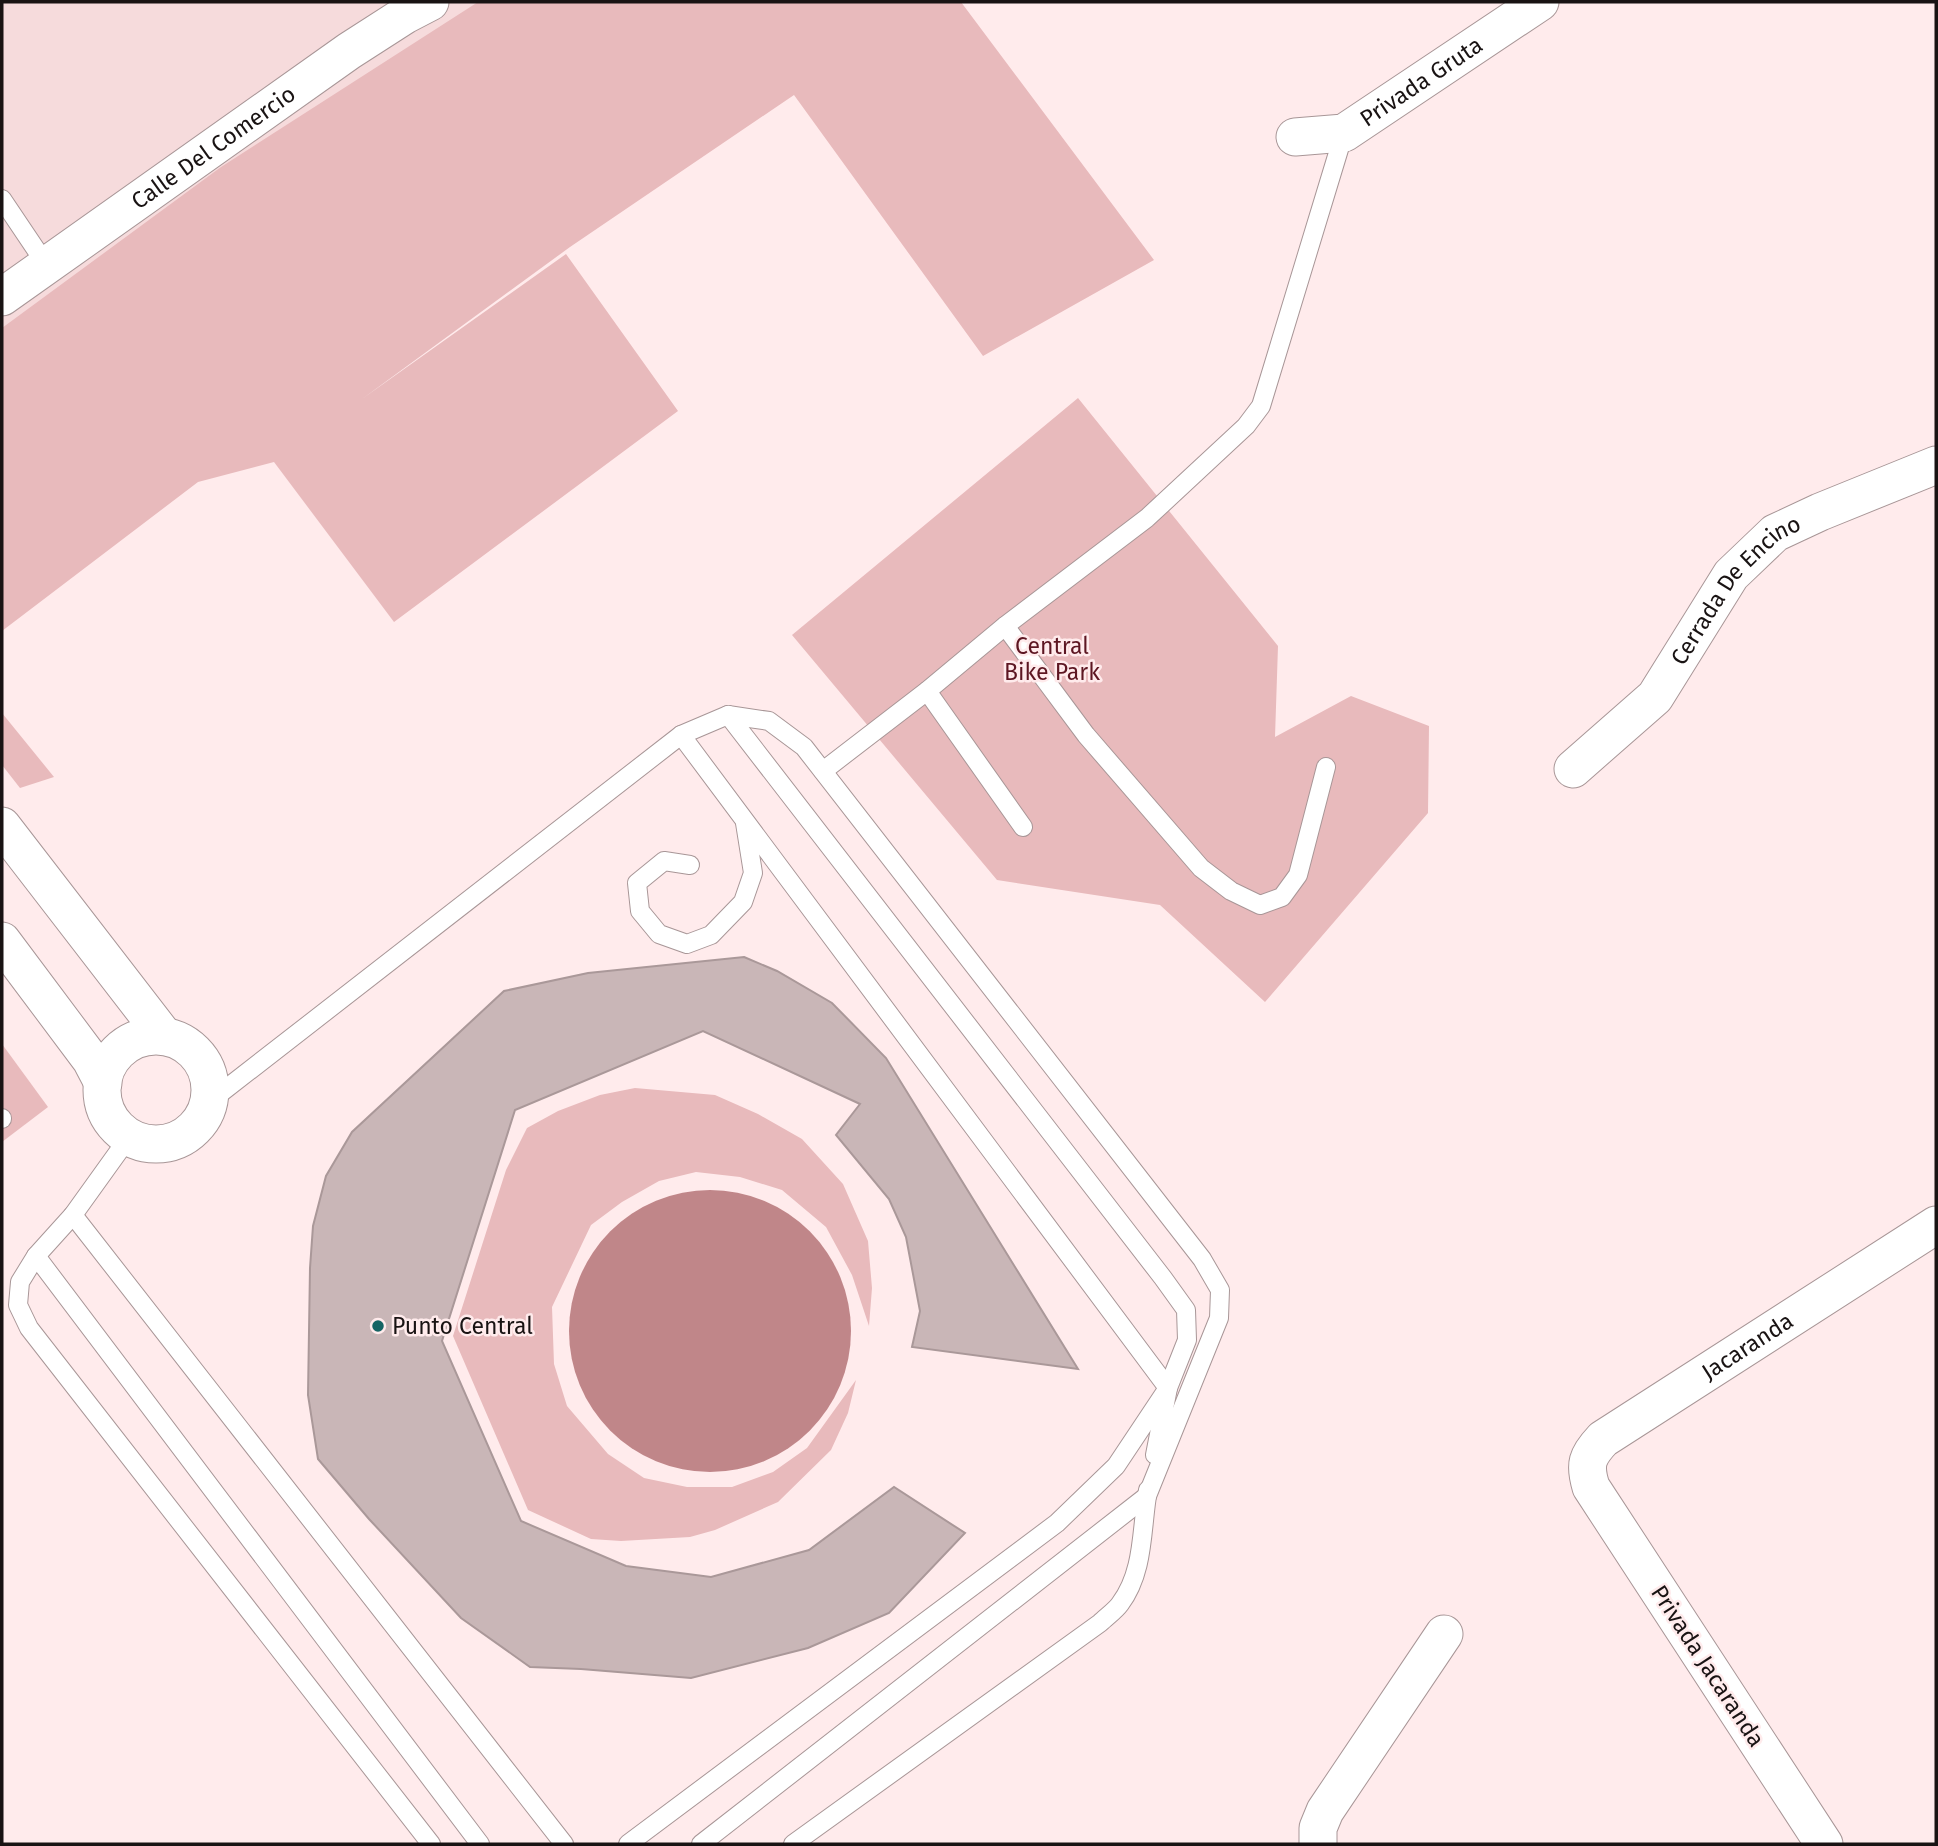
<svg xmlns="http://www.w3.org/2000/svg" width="1938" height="1846" viewBox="0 0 1938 1846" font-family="'Fira Sans',sans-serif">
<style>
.built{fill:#f6dbdc}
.green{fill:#e8babc}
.water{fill:#c08689}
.building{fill:#c9b6b7;stroke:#aa9899;stroke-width:2}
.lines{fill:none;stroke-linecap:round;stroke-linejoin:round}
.service-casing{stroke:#a89697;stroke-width:20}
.minor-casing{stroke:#a89697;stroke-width:39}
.service{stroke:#fff;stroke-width:18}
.minor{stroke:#fff;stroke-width:37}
.poi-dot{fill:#156464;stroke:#ffebec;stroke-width:2.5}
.labels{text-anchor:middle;stroke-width:5;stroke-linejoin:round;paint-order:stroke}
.street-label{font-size:23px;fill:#191313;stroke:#ffebec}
.park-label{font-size:23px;fill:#5d1622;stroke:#ffebec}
.poi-label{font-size:23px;fill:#191313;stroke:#ffebec;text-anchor:start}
</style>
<rect width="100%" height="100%" fill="#ffebec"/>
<path class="built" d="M2 2H864L2 600Z"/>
<g class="green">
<path d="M478 2H961L1154 260 983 356 794 95 570 247 362 399 566 254 678 411 394 622 274 462 198 482 2 631V328L221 167Z"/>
<path d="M1078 398 1278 646 1275 737 1351 696 1429 726 1428 813 1265 1002 1160 905 997 880 792 635Z"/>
<path d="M2 713 54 777 20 788 2 765Z"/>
<path d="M2 1044 48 1107 2 1142Z"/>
<path d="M635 1088 715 1095 758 1114 802 1139 843 1184 868 1241 872 1288 869 1326 852 1275 826 1227 782 1190 740 1177 696 1172 659 1181 622 1202 591 1225 552 1307 554 1364 567 1406 608 1454 644 1478 687 1487H732L773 1472 807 1448 856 1380 848 1413 831 1450 778 1502 715 1530 690 1537 621 1541 591 1539 528 1510 453 1336 506 1170 527 1128 558 1111 600 1095Z"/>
</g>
<circle class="water" cx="710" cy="1331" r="141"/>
<path class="building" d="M744 957 777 971 832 1003 886 1058 1078 1369 912 1347 920 1311 906 1237 889 1199 836 1135 860 1104 703 1031 515 1110 442 1341 521 1521 626 1566 711 1577 809 1550 894 1487 965 1533 889 1613 808 1648 691 1678 581 1669 530 1667 461 1618 369 1519 318 1459 308 1395 310 1268 313 1226 326 1176 352 1132 504 991 588 973Z"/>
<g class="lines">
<defs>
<g id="service">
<path d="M2 199 47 266"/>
<path d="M1005 626 1086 735 1201 868 1231 891 1260 905 1282 897 1298 875 1326 767"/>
<path d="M927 691 1023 827"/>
<path d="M681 735 1168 1388 1155 1455"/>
<path d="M823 771 927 691 1005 626 1147 518 1246 426 1261 406 1344 133"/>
<path d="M690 865 664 861 637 883 640 911 659 934 687 944 711 935 743 902 753 873 745 823"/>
<path d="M209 1102 681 735 728 715 1163 1278 1186 1310 1187 1340 1168 1388 1116 1466 1057 1523 628 1844"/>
<path d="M2 1118V1119"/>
<path d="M129 1137 73 1215 36 1256 20 1282 18 1305 29 1328 431 1844"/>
<path d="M73 1215 564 1844"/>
<path d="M36 1256 480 1844"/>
<path d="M701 1844 1147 1496 1219 1318 1220 1290 1202 1259 804 747 769 721 728 715"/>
<path d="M793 1844 1100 1623C1106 1617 1115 1611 1120 1604 1145 1571 1141 1527 1148 1490"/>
</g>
<g id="minor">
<path id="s1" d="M1295 137 1344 133 1540 2"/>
<path id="s2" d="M2 297 349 51 405 15 430 2"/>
<path id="s3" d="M1573 769 1655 697 1731 575 1775 533 1820 512 1936 465"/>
<path d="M2 826 164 1036"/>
<path d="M2 941 91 1060 103 1083"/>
<circle cx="156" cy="1090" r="54"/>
<path d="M1318 1844V1828L1325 1811 1444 1634"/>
<path id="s4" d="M1824 1844 1591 1487C1584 1464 1587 1456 1603 1439L1936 1225"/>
</g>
</defs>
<use href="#service" class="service-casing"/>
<use href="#minor" class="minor-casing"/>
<use href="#service" class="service"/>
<use href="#minor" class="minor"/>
</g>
<circle class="poi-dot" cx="378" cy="1326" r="7"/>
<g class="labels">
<g class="street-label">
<text dy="8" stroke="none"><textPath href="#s1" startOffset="142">Privada Gruta</textPath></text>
<text dy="8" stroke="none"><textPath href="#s2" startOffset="259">Calle Del Comercio</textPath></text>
<text dy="8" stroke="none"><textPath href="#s3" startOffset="245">Cerrada De Encino</textPath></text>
<text dy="8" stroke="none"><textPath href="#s4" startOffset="651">Jacaranda</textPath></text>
<text transform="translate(1708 1666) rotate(57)" y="8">Privada Jacaranda</text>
</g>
<g class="park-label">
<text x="1052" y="654">Central<tspan x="1052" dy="26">Bike Park</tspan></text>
</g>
<g class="poi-label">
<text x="392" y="1334">Punto Central</text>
</g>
</g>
<rect width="1938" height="1846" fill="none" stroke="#191313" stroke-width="7"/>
</svg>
